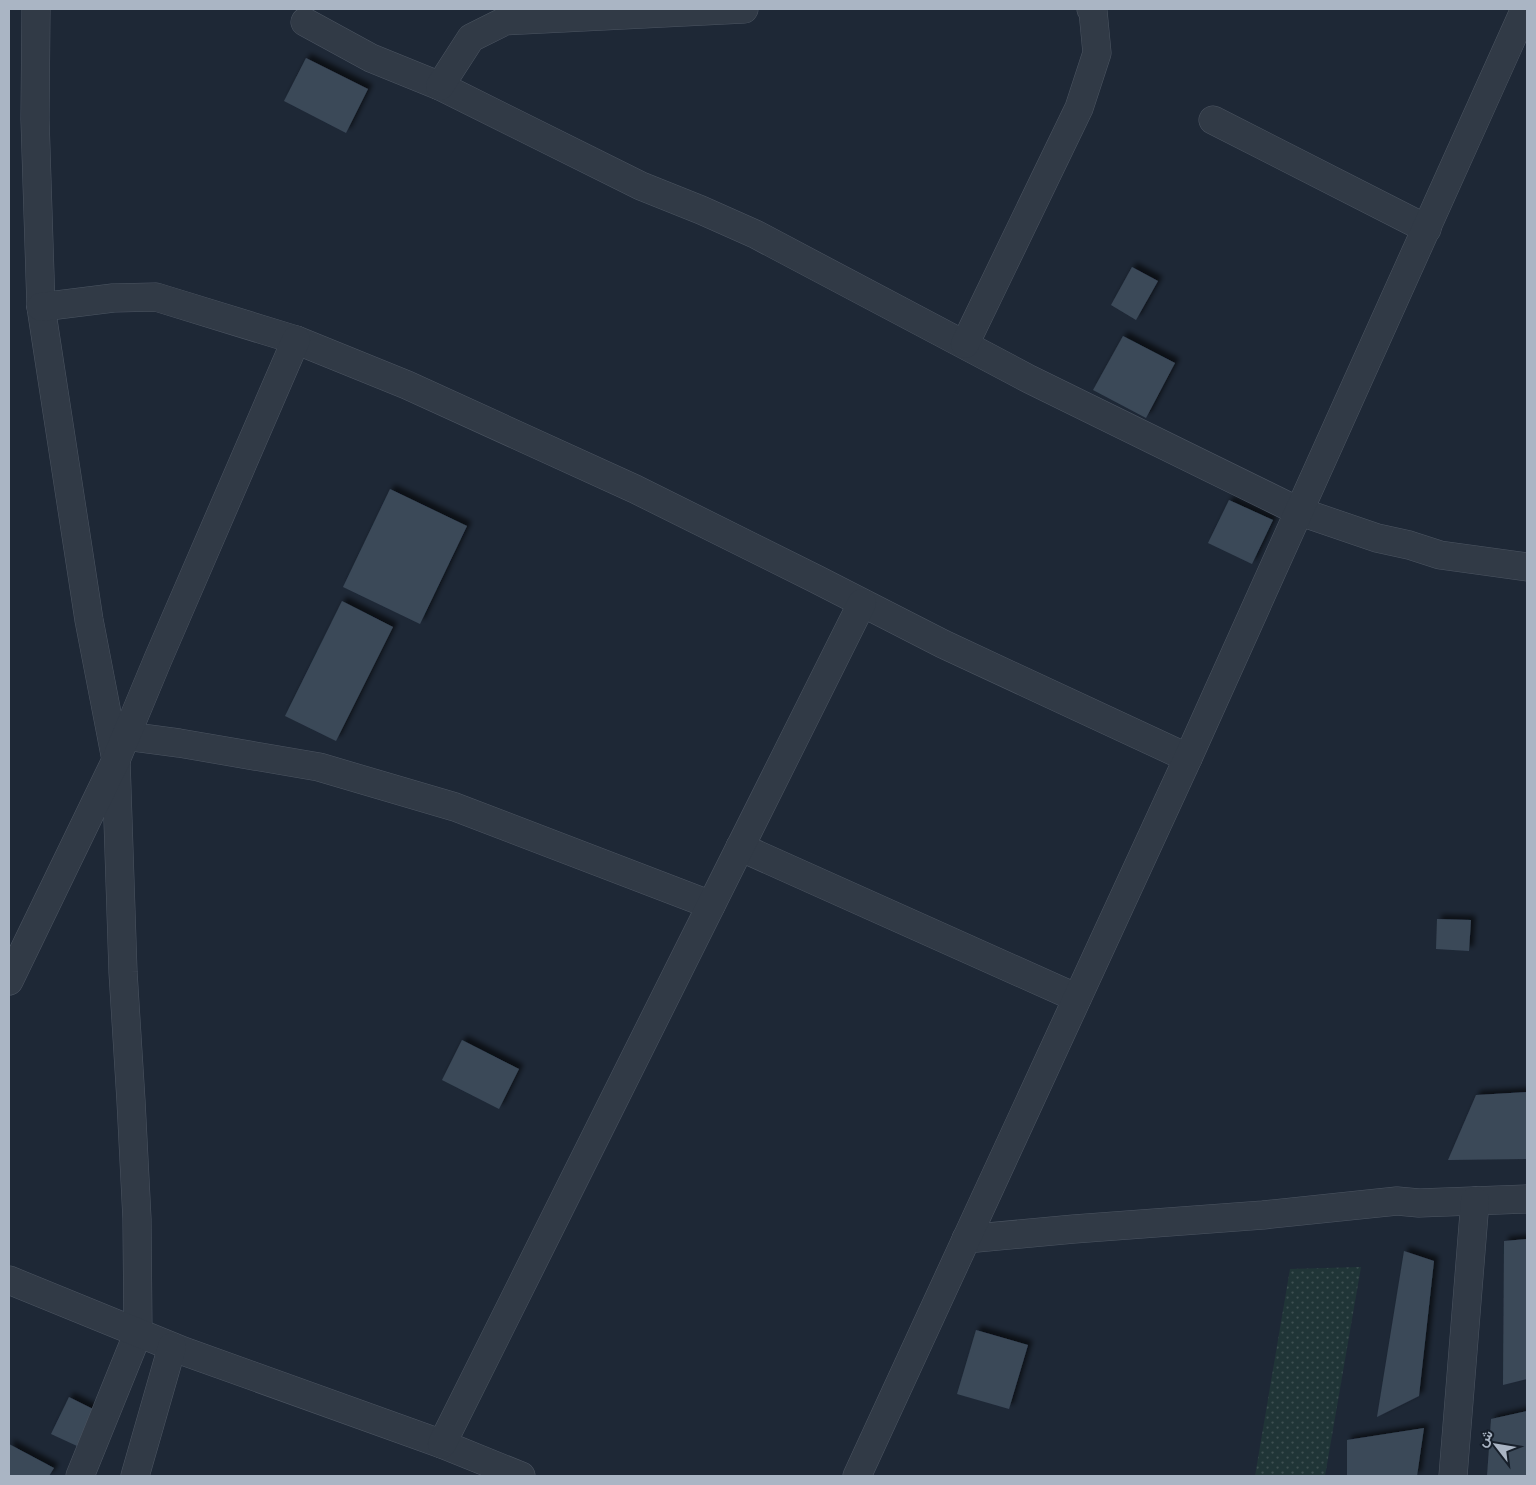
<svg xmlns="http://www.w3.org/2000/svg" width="1536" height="1485" viewBox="0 0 1536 1485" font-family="'Noto Sans',Vazirmatn,sans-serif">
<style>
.park{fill:url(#park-dots)}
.building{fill:#3b4959;filter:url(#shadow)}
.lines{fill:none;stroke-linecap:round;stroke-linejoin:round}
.street-casing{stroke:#4c5562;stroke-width:29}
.street{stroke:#313a46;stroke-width:28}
</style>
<defs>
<pattern id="park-dots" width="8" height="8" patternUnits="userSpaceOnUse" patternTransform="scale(1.25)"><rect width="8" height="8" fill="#203537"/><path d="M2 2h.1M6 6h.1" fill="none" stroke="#3e5052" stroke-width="1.8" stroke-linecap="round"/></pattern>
<filter id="shadow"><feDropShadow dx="4.5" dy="-4.5" stdDeviation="2.5" flood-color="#0009"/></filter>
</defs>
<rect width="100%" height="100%" fill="#1e2836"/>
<path class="park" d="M1361 1267 1325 1476H1255L1290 1269Z"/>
<g class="building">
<path d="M306 58 368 89 346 133 284 101Z"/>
<path d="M1132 267 1158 281 1136 320 1111 305Z"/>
<path d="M1123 336 1175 363 1146 418 1093 390Z"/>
<path d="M390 489 467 526 420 624 343 587Z"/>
<path d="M1229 500 1273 520 1252 564 1208 543Z"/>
<path d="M342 601 393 627 336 741 285 716Z"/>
<path d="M1437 919 1471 920 1469 951 1436 949Z"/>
<path d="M462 1040 519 1069 499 1109 442 1080Z"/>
<path d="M1527 1092V1159L1448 1160 1476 1095Z"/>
<path d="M1527 1239V1379L1503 1385 1504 1241Z"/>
<path d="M1404 1251 1434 1261 1419 1396 1377 1417Z"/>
<path d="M976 1330 1028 1345 1009 1409 957 1394Z"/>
<path d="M69 1397 95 1410 77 1446 51 1434Z"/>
<path d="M1527 1411V1476H1487L1491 1419Z"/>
<path d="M1424 1428 1417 1476H1347V1440Z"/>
<path d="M9 1444 54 1468 49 1476H9Z"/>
</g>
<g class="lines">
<defs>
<g id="street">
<path d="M36 9 35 119 41 307 89 620 116 760 123 972 131 1101 137 1219 138 1333 80 1476"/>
<path d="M305 22 371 58 440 86 641 186 701 210 755 234 1029 379 1298 511 1377 538 1409 545 1440 555 1527 567"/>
<path d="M440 86 471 38 505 21 744 9"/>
<path d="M1213 120 1427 229"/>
<path d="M41 307 113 298 156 297 296 340 407 385 635 489 816 579 943 644 1188 758"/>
<path d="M965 344 1079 108 1097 53 1093 11 1091 9"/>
<path d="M126 736 179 743 319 767 455 807 711 905"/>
<path d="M740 847 1077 998"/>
<path d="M9 981 116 760 158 659 296 340"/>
<path d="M966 1239 1074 1229 1263 1215 1397 1201 1419 1203 1527 1199"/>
<path d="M9 1280 183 1351 442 1444 521 1476"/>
<path d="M442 1444 862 603"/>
<path d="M135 1476 172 1347"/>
<path d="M857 1476 1188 758 1525 9"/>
<path d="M1453 1476 1475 1201"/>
</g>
</defs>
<use href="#street" class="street-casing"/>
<use href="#street" class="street"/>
</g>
<rect width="1536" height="1485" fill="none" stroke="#aab5c4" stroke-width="20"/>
<g transform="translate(1496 1445) rotate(301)" stroke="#171f2a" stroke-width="4" paint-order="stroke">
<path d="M0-4L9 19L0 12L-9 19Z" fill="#aab5c4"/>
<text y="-8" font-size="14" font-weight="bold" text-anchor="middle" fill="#aab5c4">ش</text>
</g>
</svg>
